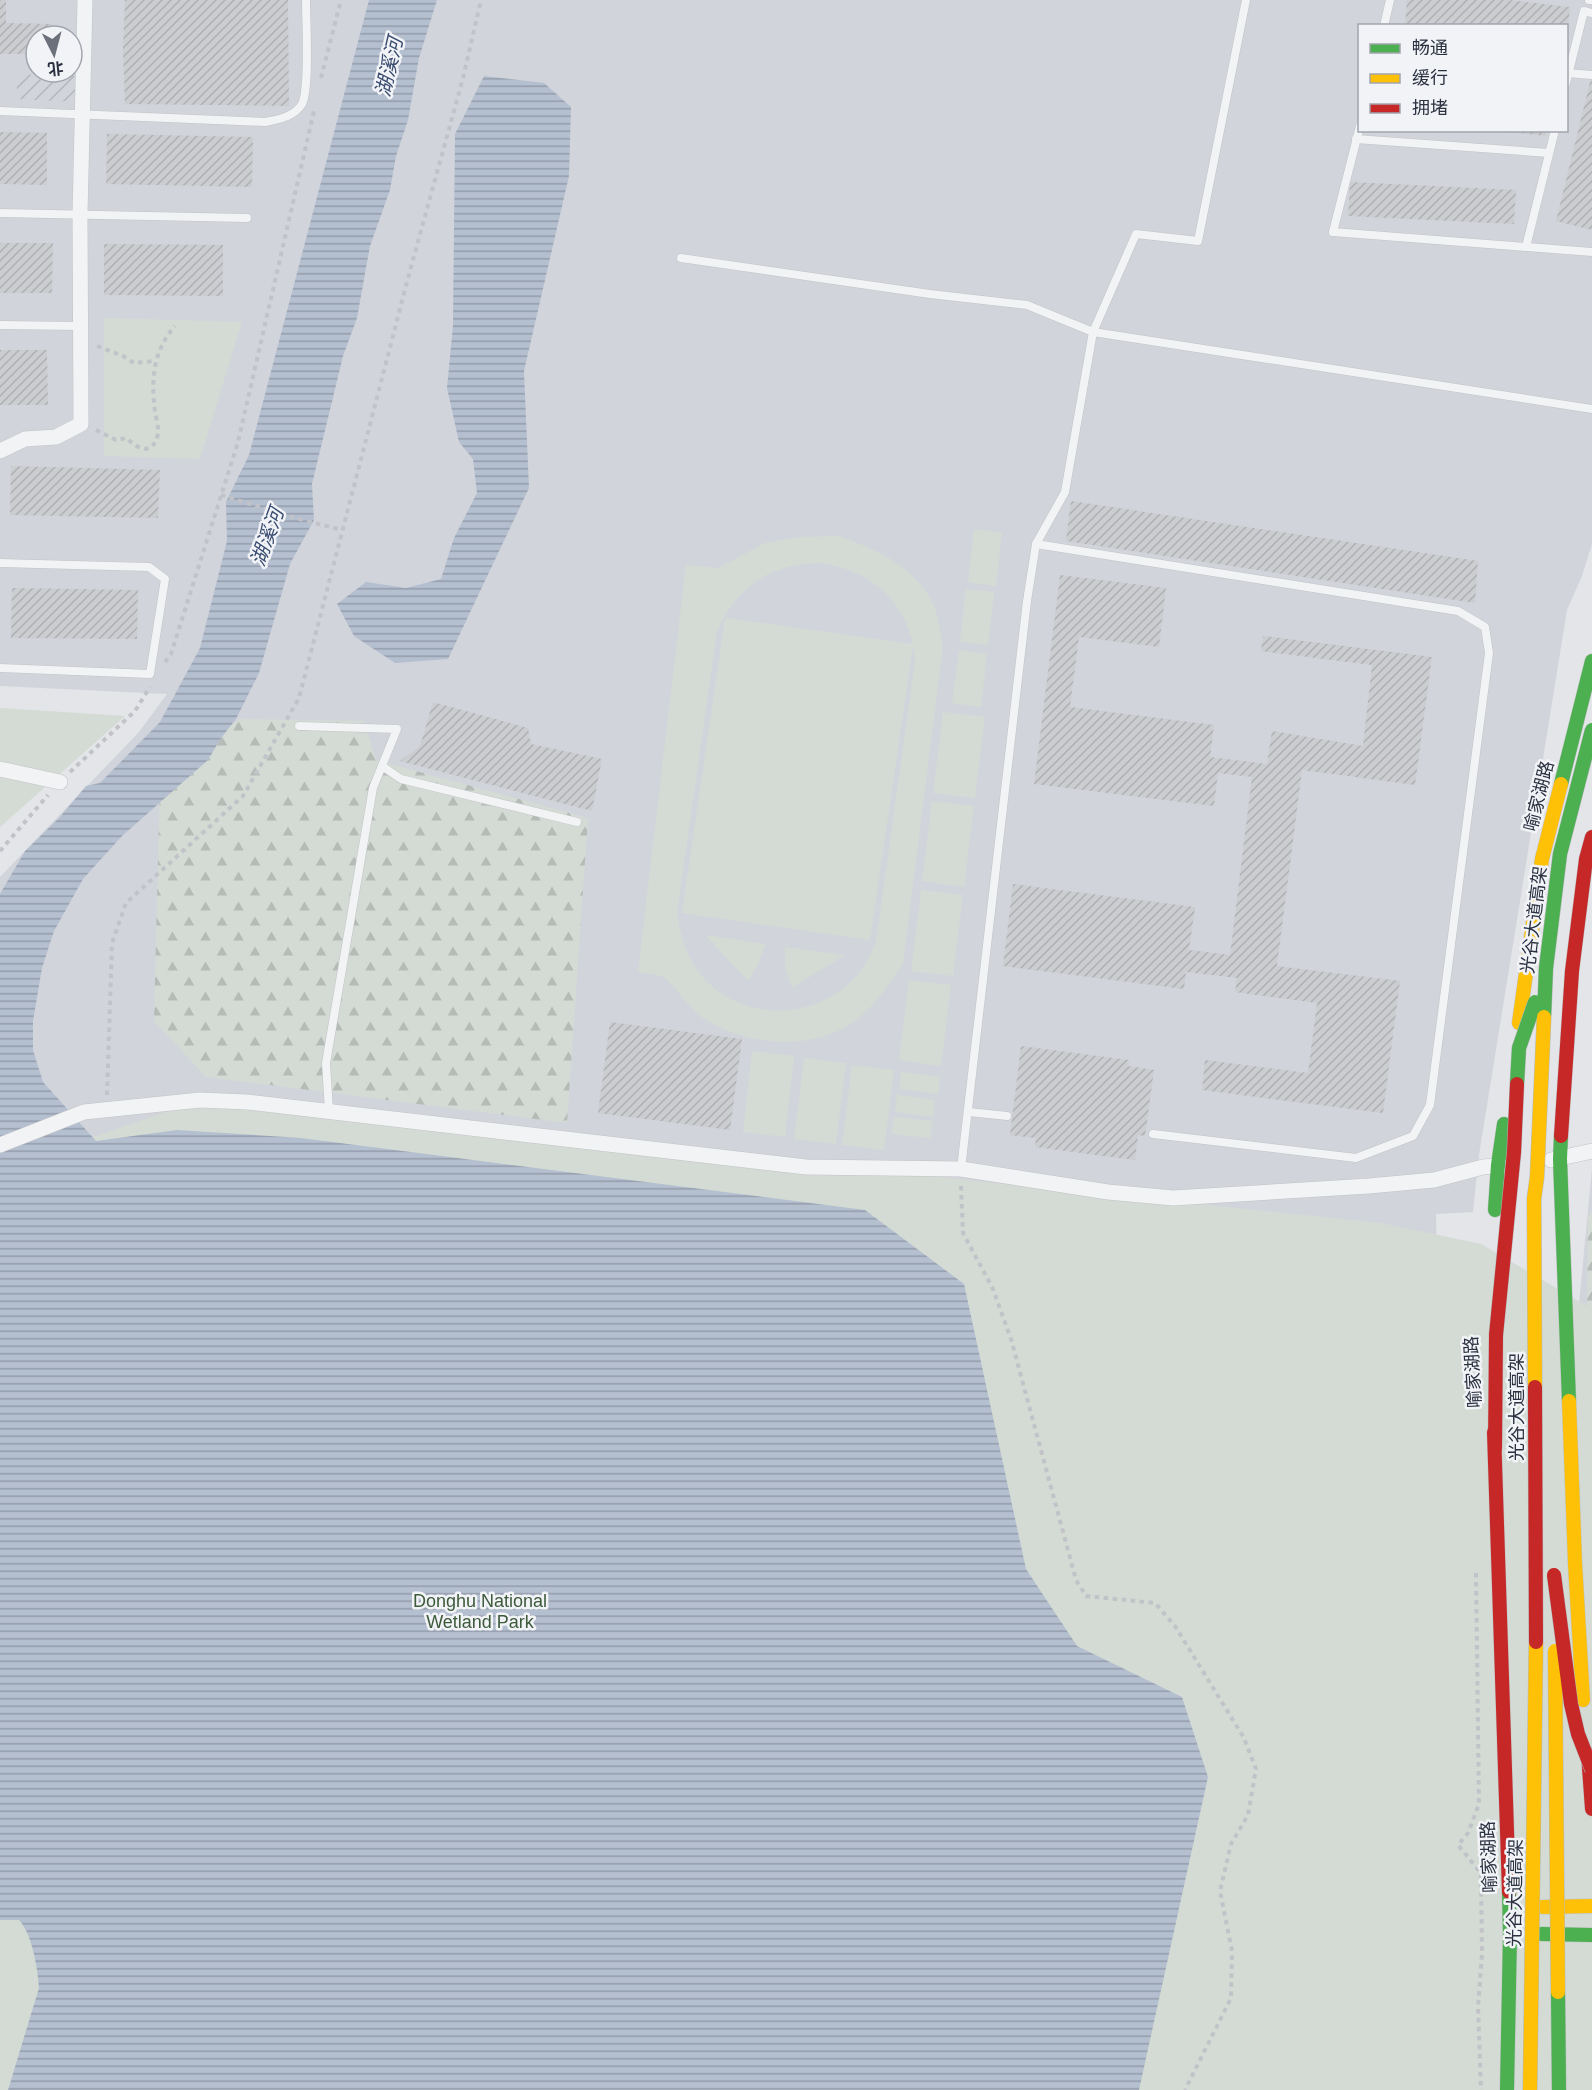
<svg xmlns="http://www.w3.org/2000/svg" width="1592" height="2090" viewBox="0 0 1592 2090" font-family="Helvetica,'Noto Sans SC',sans-serif">
<style>
.built{fill:#d2d4db;fill-rule:evenodd}
.industrial{fill:url(#industrial-furrows)}
.forest{fill:url(#forest-firs)}
.park{fill:#d3dbd4;fill-rule:evenodd}
.water{fill:url(#water-rules)}
.building{fill:url(#building-hatch)}
.lines{fill:none;stroke-linecap:round;stroke-linejoin:round}
.lane-casing{stroke:#c1c3c6;stroke-width:9}
.street-casing{stroke:#c1c3c6;stroke-width:16}
.fast-casing{stroke:#c1c3c6;stroke-width:15}
.slow-casing{stroke:#c1c3c6;stroke-width:15}
.jam-casing{stroke:#c1c3c6;stroke-width:15}
.path{stroke:#c2c3c8;stroke-width:4;stroke-dasharray:4.5 4.5;stroke-linecap:butt}
.lane{stroke:#f2f3f5;stroke-width:8}
.street{stroke:#f2f3f5;stroke-width:15}
.fast{stroke:#4caf50;stroke-width:14}
.slow{stroke:#ffc107;stroke-width:14}
.jam{stroke:#c62828;stroke-width:14}
.fast-bridge-casing{stroke:#b5b8bc;stroke-width:15;stroke-linecap:butt}
.slow-bridge-casing{stroke:#b5b8bc;stroke-width:15;stroke-linecap:butt}
.jam-bridge-casing{stroke:#b5b8bc;stroke-width:15;stroke-linecap:butt}
.fast-bridge{stroke:#4caf50;stroke-width:14}
.slow-bridge{stroke:#ffc107;stroke-width:14}
.jam-bridge{stroke:#c62828;stroke-width:14}
.labels{text-anchor:middle;stroke-width:5;stroke-linejoin:round;paint-order:stroke}
.street-label{font-size:18px;fill:#2b3140;stroke:#f1f3f7}
.park-label{font-size:18px;fill:#3d5a3a;stroke:#f1f3f7}
.water-label{font-size:20px;font-style:italic;fill:#394c70;stroke:#f1f3f7}
</style>
<defs>
<pattern id="industrial-furrows" width="10" height="10" patternUnits="userSpaceOnUse" patternTransform="scale(1.5)"><rect width="10" height="10" fill="#d2d4db"/><path d="M-1 1l2-2M0 10L10 0M9 11l2-2" fill="none" stroke="#b4b6bd"/></pattern>
<pattern id="forest-firs" width="22" height="20" patternUnits="userSpaceOnUse" patternTransform="scale(1.5)"><rect width="22" height="20" fill="#d3dbd4"/><path d="M5 1l3.5 6h-7zM16 11l3.5 6h-7z" fill="#b5bcb7"/></pattern>
<pattern id="water-rules" width="6" height="5" patternUnits="userSpaceOnUse" patternTransform="scale(1.5)"><rect width="6" height="5" fill="#b4bfd0"/><path d="M0 2.5h6" fill="none" stroke="#939caa"/></pattern>
<pattern id="building-hatch" width="6" height="6" patternUnits="userSpaceOnUse" patternTransform="scale(1.5)"><rect width="6" height="6" fill="#cbcdd0"/><path d="M-1 1l2-2M0 6l6-6M5 7l2-2" fill="none" stroke="#aeb0b4"/></pattern>
</defs>
<rect width="100%" height="100%" fill="#e3e5e8"/>
<g class="built">
<path d="M0 0H1592V544L1582 576 1567 610 1479 1155 1473 1212 1436 1214 1447 1793 0 1922V877L139 732 167 694 0 686ZM1360 26H1566V130H1360ZM36 36H72V72H36Z"/>
<path d="M1592 1169V1346L1575 1345Z"/>
</g>
<path class="industrial" d="M17 74 78 76 77 102 17 99Z"/>
<g class="forest">
<path d="M240 719 364 721 376 760 588 818 567 1123 206 1077 154 1021 160 777Z"/>
<path d="M1592 1212V1588L1584 1568 1588 1216Z"/>
</g>
<g class="park">
<path d="M104 318 242 322 200 459 104 456Z"/>
<path d="M974 529 1002 533 996 586 968 582Z"/>
<path d="M839 536C874 549 914 565 932 602 939 615 940 633 943 647L903 964C888 986 874 1008 852 1023 807 1053 741 1045 699 1015 689 1007 670 979 661 976 654 974 645 973 638 972L686 565 718 568 765 543 801 537ZM819 563C866 569 902 596 913 644L725 618 682 913 870 940 913 646 915 661 876 942C871 953 866 965 858 974 818 1022 741 1023 701 975 686 957 680 935 677 912L717 631C738 585 769 565 819 563Z"/>
<path d="M966 589 994 592 988 645 960 642Z"/>
<path d="M959 650 987 654 981 707 952 703Z"/>
<path d="M0 708 125 716 0 827Z"/>
<path d="M943 712 985 717 975 798 933 793Z"/>
<path d="M932 801 974 806 964 887 922 881Z"/>
<path d="M921 890 963 895 953 976 911 971Z"/>
<path d="M705 935 765 944 759 963 748 981Z"/>
<path d="M785 947 845 955 792 988 785 967Z"/>
<path d="M909 980 951 985 941 1066 899 1060Z"/>
<path d="M752 1051 794 1056 785 1137 743 1132Z"/>
<path d="M804 1058 846 1063 836 1144 794 1139Z"/>
<path d="M852 1065 894 1070 884 1150 842 1145Z"/>
<path d="M901 1072 940 1077 938 1094 899 1089Z"/>
<path d="M897 1095 935 1100 933 1117 895 1112Z"/>
<path d="M200 1100 1381 1223 1481 1244 1587 1306 1592 1314V2090H0V1169Z"/>
<path d="M894 1117 933 1121 930 1138 892 1134Z"/>
</g>
<g class="water">
<path d="M369 0H437L419 58 408 120 396 156 390 190 370 246 357 318 343 356 312 484 314 520 290 564 259 673 236 719 221 738 208 760 122 836 83 879 54 931 42 968 33 1021V1050L43 1082 96 1141 177 1130 301 1138 865 1210 964 1284 1026 1569 1077 1646 1182 1697 1208 1777 1139 2090H8L39 1988C38 1970 32 1933 19 1920H0V894L25 851 60 817 86 786 100 783 160 722 200 648 227 541 226 502 249 455Z"/>
<path d="M484 76 544 83 571 107 569 176 524 371 529 488 448 659 395 663 354 636 337 604 366 582 406 588 441 579 454 538 477 493 473 459 459 442 447 388 453 325 455 134Z"/>
</g>
<g class="building">
<path d="M0 0H6V23L52 24V36H36V54H0Z"/>
<path d="M125 0H288L289 106 125 104 123 50Z"/>
<path d="M1407 0H1509L1570 7 1568 26H1411L1405 25Z"/>
<path d="M1591 78H1592V230L1556 221Z"/>
<path d="M1509 130H1547L1546 136 1509 132Z"/>
<path d="M0 132 47 133V185L0 184Z"/>
<path d="M107 134 253 137 252 187 106 184Z"/>
<path d="M1350 182 1516 190 1514 224 1348 216Z"/>
<path d="M0 243H53L52 293H0Z"/>
<path d="M104 244 223 245V296L104 295Z"/>
<path d="M0 350H47L48 405H0Z"/>
<path d="M11 466 160 470 158 518 10 515Z"/>
<path d="M1071 501 1478 561 1475 603 1066 541Z"/>
<path d="M1060 575 1166 588 1159 647 1079 637 1070 707 1214 725 1210 757 1267 764 1272 731 1363 746 1372 665 1261 651 1263 636 1432 657 1415 785 1302 770 1277 966 1400 981 1383 1113 1202 1090 1205 1060 1308 1073 1317 1003 1235 992 1237 978 1186 972 1184 989 1003 966 1013 884 1195 907 1189 950 1230 955 1252 777 1218 773 1214 806 1034 784Z"/>
<path d="M12 588 138 590 137 639 11 638Z"/>
<path d="M433 702 528 728 531 744 602 759 592 811 400 761 420 746Z"/>
<path d="M610 1022 742 1039 730 1130 598 1113Z"/>
<path d="M1021 1046 1129 1060 1128 1066 1154 1070 1145 1136 1138 1135 1135 1160 1035 1147 1036 1138 1010 1135Z"/>
</g>
<g class="lines">
<defs>
<g id="lane">
<path d="M1589 0H1592"/>
<path d="M1384 26 1390 0"/>
<path d="M1567 73 1592 75"/>
<path d="M1566 83 1584 11 1592 13"/>
<path d="M0 111 265 122C279 119 294 117 302 104 310 88 306 21 306 0"/>
<path d="M1360 126 1333 232 1592 252"/>
<path d="M1356 139 1549 153"/>
<path d="M0 213 247 218"/>
<path d="M1526 247 1555 130"/>
<path d="M681 258 930 294 1027 305 1093 332 1592 409"/>
<path d="M0 325 80 326"/>
<path d="M1036 544 1065 492 1093 332 1136 234 1198 241 1246 0"/>
<path d="M0 563 149 567 165 579 150 674 0 668"/>
<path d="M299 726 397 729 373 788 326 1063 329 1111"/>
<path d="M382 766 401 779 577 822"/>
<path d="M969 1112 1007 1116"/>
<path d="M961 1169 1027 601 1036 544 1458 611 1485 627 1489 653 1430 1105 1413 1136 1356 1158 1153 1134"/>
</g>
<g id="street">
<path d="M0 451 25 439 56 437 81 424 80 214 85 0"/>
<path d="M0 769 60 782"/>
<path d="M0 1145 84 1112 200 1100 247 1102 806 1167 961 1169 1108 1192 1173 1198 1369 1186 1434 1180 1483 1167 1506 1165"/>
<path d="M1551 1160 1592 1151"/>
</g>
<g id="fast">
<path d="M1561 784 1592 661"/>
<path d="M1561 1136 1560 1159 1569 1401"/>
<path d="M1495 1210 1498 1165 1504 1124"/>
<path d="M1541 1934 1592 1935"/>
<path d="M1507 2090 1510 1934 1509 1892"/>
</g>
<g id="slow">
<path d="M1519 1023 1542 859 1561 784"/>
<path d="M1569 1401 1575 1563 1583 1700"/>
<path d="M1543 1907 1592 1906"/>
</g>
<g id="jam">
<path d="M1561 1136 1572 971 1586 859 1592 837"/>
<path d="M1494 1432 1509 1892"/>
<path d="M1495 1448 1496 1335"/>
<path d="M1588 1754 1592 1809"/>
</g>
</defs>
<use href="#lane" class="lane-casing"/>
<use href="#street" class="street-casing"/>
<use href="#fast" class="fast-casing"/>
<use href="#slow" class="slow-casing"/>
<use href="#jam" class="jam-casing"/>
<g class="path">
<path d="M321 78 341 0"/>
<path d="M97 346 123 356 134 363 155 361"/>
<path d="M96 430 116 440 127 438C138 450 153 456 158 434 159 428 156 418 155 411 151 379 153 351 175 326"/>
<path d="M221 495 292 517 342 530"/>
<path d="M165 662 171 654 238 442 314 111"/>
<path d="M70 772 135 711 150 687"/>
<path d="M0 851 48 795"/>
<path d="M107 1095 112 943 126 903 243 796 299 698 408 278 463 78 481 0"/>
<path d="M961 1186 963 1233 993 1289 1011 1339 1076 1580 1086 1596 1155 1603 1175 1626 1244 1738 1256 1769 1248 1815 1231 1844 1220 1891 1232 1951 1231 1998 1185 2090"/>
<path d="M1476 1573 1479 1804 1468 1833 1458 1845 1481 1873 1482 1954 1478 2007 1481 2090"/>
</g>
<use href="#lane" class="lane"/>
<use href="#street" class="street"/>
<use href="#fast" class="fast"/>
<use href="#slow" class="slow"/>
<use href="#jam" class="jam"/>
<defs>
<g id="fast-bridge">
<path d="M1544 1017 1546 968 1560 854 1592 730"/>
<path d="M1517 1084 1519 1048 1535 1002"/>
<path d="M1558 1992 1559 2090"/>
</g>
<g id="slow-bridge">
<path d="M1535 1387 1534 1199 1537 1177 1544 1017"/>
<path d="M1555 1651 1558 1992"/>
<path d="M1530 2090 1536 1642"/>
</g>
<g id="jam-bridge">
<path d="M1496 1335 1514 1152 1517 1084"/>
<path d="M1535 1387 1536 1642"/>
<path d="M1554 1575 1571 1704 1578 1734 1592 1770"/>
</g>
</defs>
<use href="#fast-bridge" class="fast-bridge-casing"/>
<use href="#slow-bridge" class="slow-bridge-casing"/>
<use href="#jam-bridge" class="jam-bridge-casing"/>
<use href="#fast-bridge" class="fast-bridge"/>
<use href="#slow-bridge" class="slow-bridge"/>
<use href="#jam-bridge" class="jam-bridge"/>
</g>
<g class="labels">
<g class="street-label">
<text transform="translate(1539 796) rotate(-76)" y="6">喻家湖路</text>
<text transform="translate(1534 920) rotate(-83)" y="6">光谷大道高架</text>
<text transform="translate(1473 1372) rotate(-93)" y="6">喻家湖路</text>
<text transform="translate(1517 1407) rotate(-90)" y="6">光谷大道高架</text>
<text transform="translate(1489 1857) rotate(-92)" y="6">喻家湖路</text>
<text transform="translate(1515 1893) rotate(-89)" y="6">光谷大道高架</text>
</g>
<g class="park-label">
<text x="480" y="1607">Donghu National<tspan x="480" dy="21">Wetland Park</tspan></text>
</g>
<g class="water-label">
<text transform="translate(389 67) rotate(-77)" y="7">湖溪河</text>
<text transform="translate(267 537) rotate(-70)" y="7">湖溪河</text>
</g>
</g>
<rect x="1358" y="24" width="210" height="108" fill="#f1f3f7" stroke="#a2a5ae" stroke-width="1.5"/>
<rect x="1370" y="44" width="30" height="9" fill="#4caf50" stroke="#a2a5ae" stroke-width="1.5"/>
<text x="1412" y="54" font-size="18" fill="#2b3140">畅通</text>
<rect x="1370" y="74" width="30" height="9" fill="#ffc107" stroke="#a2a5ae" stroke-width="1.5"/>
<text x="1412" y="84" font-size="18" fill="#2b3140">缓行</text>
<rect x="1370" y="104" width="30" height="9" fill="#c62828" stroke="#a2a5ae" stroke-width="1.5"/>
<text x="1412" y="114" font-size="18" fill="#2b3140">拥堵</text>
<g transform="translate(54 54) rotate(174)"><circle r="28" fill="#f1f3f7" stroke="#a2a5ae" stroke-width="1.5"/>
<path d="M0-4.5L10 22L0 15L-10 22Z" fill="#6b707b"/>
<text y="-9" font-size="16" font-weight="bold" text-anchor="middle" fill="#2b3140">北</text>
</g>
</svg>
